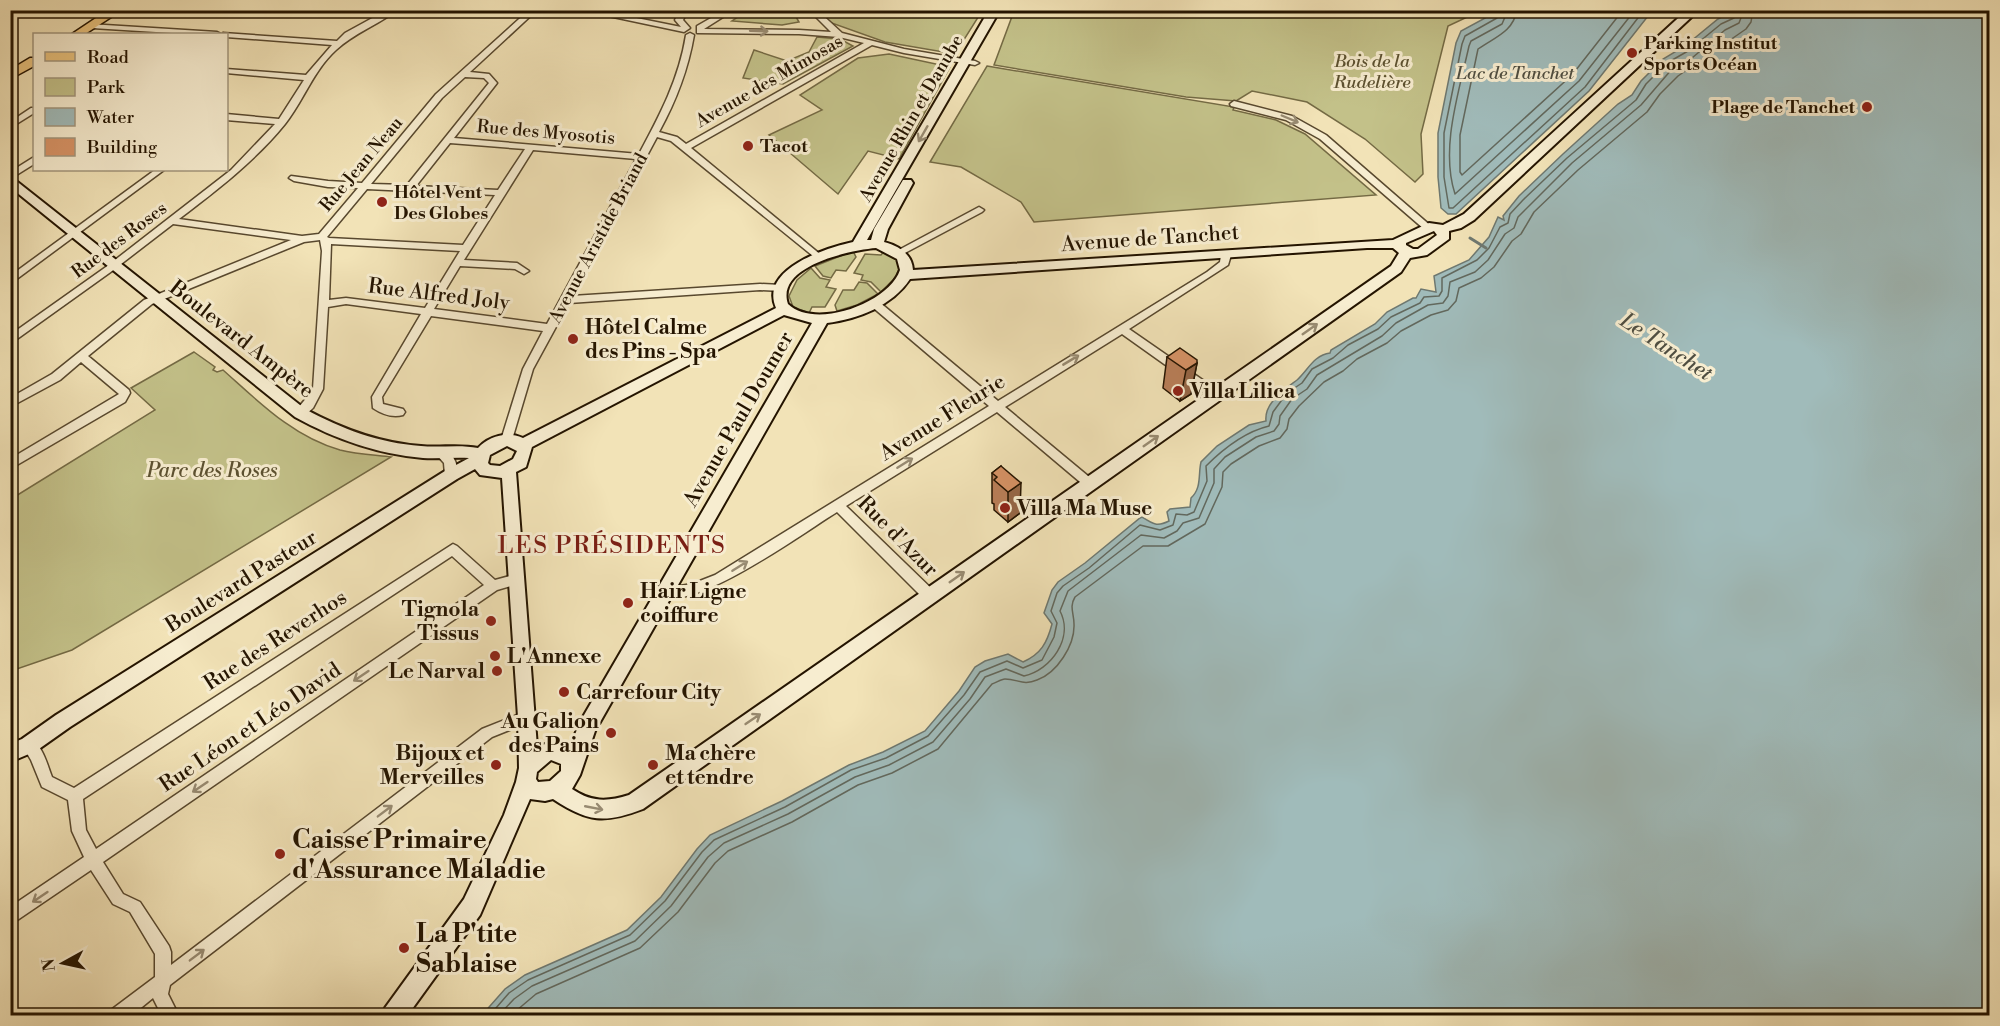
<svg xmlns="http://www.w3.org/2000/svg" width="2000" height="1026" viewBox="0 0 2000 1026" font-family="'Libre Bodoni',serif">
<style>
.green{fill:#c3c189;stroke:#746a44;stroke-width:1.5}
.water{fill:#a0bbba;stroke:#6e7870;stroke-width:1.5}
.lines{fill:none;stroke-linecap:round;stroke-linejoin:round}
.shore{stroke:#62685d;stroke-width:1.5}
.stream{stroke:#6e7870;stroke-width:3}
.street-casing{stroke:#58482e;stroke-width:3}
.secondary-casing{stroke:#241400;stroke-width:4}
.primary-casing{stroke:#241400;stroke-width:3}
.street{fill:#f7edd0;fill-rule:evenodd}
.secondary{fill:#f7edd0;fill-rule:evenodd}
.primary{fill:#e9c27c;fill-rule:evenodd}
.wall{fill:#b97e58;stroke:#241400;stroke-width:1.5}
.shaded-wall{fill:#966747;stroke:#241400;stroke-width:1.5}
.building{fill:#d79366;stroke:#241400;stroke-width:1.5}
.oneway{stroke:#988b72}
.poi-dot{fill:#8f2418;stroke:#f7edd0;stroke-width:2}
.labels{text-anchor:middle;stroke-width:6;stroke-linejoin:round;paint-order:stroke}
.far-poi-label{font-size:18px;font-weight:bold;fill:#241400;stroke:#f7edd0;text-anchor:start}
.far-park-label{font-size:18px;font-style:italic;fill:#5c5130;stroke:#f7edd0}
.far-water-label{font-size:18px;font-style:italic;fill:#4f4e41;stroke:#f7edd0}
.far-street-label{font-size:18px;fill:#241400;stroke:#f7edd0}
.street-label{font-size:21px;fill:#241400;stroke:#f7edd0}
.poi-label{font-size:21px;font-weight:bold;fill:#241400;stroke:#f7edd0;text-anchor:start}
.park-label{font-size:21px;font-style:italic;fill:#5c5130;stroke:#f7edd0}
.water-label{font-size:22px;font-style:italic;fill:#4f4e41;stroke:#f7edd0}
.quarter-label{font-size:24px;letter-spacing:1.5px;fill:#7a1f14;stroke:#f7edd0}
.near-poi-label{font-size:26px;font-weight:bold;fill:#241400;stroke:#f7edd0;text-anchor:start}
</style>
<rect width="100%" height="100%" fill="#f2e3b7"/>
<filter id="stains"><feTurbulence type="fractalNoise" baseFrequency=".00333" numOctaves="4"/><feColorMatrix values="0 0 0 0 .2 0 0 0 0 .09 0 0 0 0 .02 0 0 0 .5 -.17"/></filter>
<radialGradient id="worn" r=".72"><stop offset=".6" stop-color="#630" stop-opacity="0"/><stop offset="1" stop-color="#630" stop-opacity=".3"/></radialGradient>
<g class="green">
<path d="M792 10 799 22 782 25 732 21 747 11Z"/>
<path d="M823 11H982L955 54 885 42 826 21Z"/>
<path d="M1014 11V10L1480 11 1448 26 1421 134 1423 174 1415 182 1365 139 1307 102 1252 91 1236 101 1186 97 994 65Z"/>
<path d="M817 37 840 39 853 46 783 84 743 78 754 50 787 61 809 52Z"/>
<path d="M889 54 950 67 899 159 868 151 838 194 769 135 822 110 800 95 858 58Z"/>
<path d="M987 66 1234 107 1233 110 1276 120 1305 134 1376 195 1034 222 1021 202 961 167 930 162Z"/>
<path d="M885 250 897 258 900 267 895 278 881 292 871 282 861 280 863 275 854 273 865 254 881 255Z"/>
<path d="M853 251 856 257 846 271 836 270 831 278 823 276 815 266Z"/>
<path d="M811 268 820 278 830 280 826 287 836 289 825 307H812L809 313 793 307 789 296 797 280Z"/>
<path d="M859 282 867 283 878 294 857 305 837 311 835 305 843 290H854Z"/>
<path d="M194 352 215 367 213 370 217 372 223 370C258 401 293 437 340 450 356 454 374 455 391 457L72 650 11 671V499L155 410 131 388Z"/>
</g>
<g class="water">
<path d="M1735 10 1989 11V1015H482L505 989 525 975 627 930 661 897 697 849 710 835 782 801 849 765 883 752 925 731 959 691 975 667 985 661 1008 654 1023 662C1041 654 1047 643 1052 624L1044 613 1052 590 1058 582 1085 563 1140 518 1142 517C1153 524 1157 527 1169 521L1167 512 1170 509 1190 507 1191 498C1202 488 1198 474 1201 462L1217 446 1249 425 1266 421C1264 403 1284 390 1297 380 1308 370 1314 355 1330 353L1331 350 1375 324 1387 312 1413 298H1416L1421 289 1436 292 1434 276 1469 260 1489 237 1498 217 1504 220 1503 216 1519 196 1563 154 1618 104 1632 95 1641 81 1663 59 1685 46 1718 19Z"/>
<path d="M1498 11H1652L1589 91 1456 214H1448L1441 208 1438 177V133L1456 43 1461 31Z"/>
</g>
<g class="lines">
<g class="shore">
<path d="M1500 10 1497 18 1465 36 1462 44 1444 133V177L1449 208H1453L1585 87 1644 10"/>
<path d="M1508 10 1502 24 1471 41 1469 46C1459 92 1440 148 1455 194L1579 81 1635 10"/>
<path d="M1517 10C1513 32 1495 37 1478 49L1460 135V172L1462 175 1572 75 1623 10"/>
<path d="M489 1016 509 993 528 980 630 935 665 901 702 852 714 840 785 807 851 770 886 758 928 736 964 695 980 672 1007 661 1023 668 1042 660 1054 637 1057 623 1051 611 1057 593 1063 586 1089 568 1140 525 1160 530 1173 525 1176 514 1187 515 1194 512 1207 481 1206 466C1224 448 1244 432 1269 426L1273 412 1287 393 1302 383 1312 369 1333 358 1348 345 1378 329 1391 317 1420 303 1424 297 1439 296 1442 291V278L1477 260 1489 248 1500 227 1508 223 1510 214 1523 200 1567 158 1636 100 1646 84 1667 63 1688 51 1721 24 1734 18 1736 10"/>
<path d="M498 1016 514 999 532 986 635 941 671 906 708 857 724 843 788 814 855 777 889 765 933 742 970 699 985 677 1006 669 1024 676C1051 670 1074 638 1060 611L1068 591 1141 535 1164 538 1177 531 1183 523 1199 518 1214 483V469L1225 457 1256 437 1274 431 1279 424 1280 416 1292 399 1307 389 1317 375 1382 336 1396 323 1428 305 1443 303 1448 296 1450 282 1475 272 1488 260 1505 234 1514 228 1518 217 1572 163 1641 105 1672 69 1692 58 1725 30 1739 23 1744 10"/>
<path d="M510 1016 536 994 640 948 678 912 715 863 728 851 792 822 858 785 892 773 938 749 992 684C996 683 1001 679 1005 679 1018 679 1023 686 1037 680 1057 673 1075 645 1074 624 1074 613 1069 607 1075 597L1143 546H1168L1205 524 1222 487 1223 472 1231 464 1259 446 1280 438 1287 429 1289 419 1299 406 1324 382 1343 371 1357 359 1387 343 1401 331 1431 315 1448 310 1456 301 1459 288 1481 278 1494 267 1512 241 1521 234 1534 212 1578 170 1647 112 1660 94 1678 76 1746 29 1751 22 1753 10"/>
</g>
<path class="stream" d="M1470 238 1486 248"/>
<defs>
<g id="street">
<path d="M387 10H397C378 25 354 33 336 50 313 71 304 100 285 124 255 161 217 190 179 219L302 236 319 234 358 188 328 187 294 181 289 178 291 176 328 181 362 183 436 94 529 10H537L470 72 489 74 497 83 454 138 639 154C660 115 679 79 686 35L690 33 694 35C688 70 676 101 659 132L677 137 686 144 864 43 839 37 799 34 697 33V26L725 10H734L704 29 799 30 831 32 809 10H817L842 33 904 49 975 61 979 63 975 65 904 53 872 45 691 148 821 255 823 257 818 260 671 141 657 137 572 296 760 284 782 285 787 288 782 291 760 290 569 303 533 369 511 443 507 444 501 440 523 369 543 331 431 316 382 397 383 404 403 409 405 412 403 415C392 418 382 414 373 408L372 397 421 314 346 304 328 307 323 389 313 408 304 416H296L294 413C300 405 307 398 313 389L322 251 320 240 304 242 152 304 88 356 129 390 130 393 125 402 10 469V459L119 394 81 362 60 380 10 407V398L52 374 144 300 291 240 173 224 112 271 10 344V335L106 267 231 170 275 124 226 120V114L279 119 304 80 226 73V69L306 75 332 45 226 37V34L223 33 337 41 345 33ZM465 77 484 78 489 83 407 185 371 184 442 98ZM450 143 525 149 498 190 416 186ZM533 150 636 159 547 324 434 309 460 266 515 269 524 274 529 271 517 263 464 260ZM367 189 495 195 463 245 329 238 327 237ZM331 244 460 251 425 308 346 298 329 300Z"/>
<path d="M580 10H597L681 27 675 20 680 10H688L683 20 690 28 684 32Z"/>
<path d="M89 24 217 32 221 34H188L92 28 88 26Z"/>
<path d="M1234 101 1292 116 1326 135 1432 227 1427 230 1424 229 1320 139 1286 120 1231 106 1230 104Z"/>
<path d="M31 108H34V113L10 128V122Z"/>
<path d="M34 157V164L10 179V172Z"/>
<path d="M155 170H164L10 284V276Z"/>
<path d="M979 207 984 210 982 212 903 254H897L895 252Z"/>
<path d="M1226 252 1231 255 1228 265 1129 329 1220 392 1221 395 1220 398H1212L1122 334 1005 407 1094 481 1096 484 1094 487H1086L997 412 846 506 935 592 936 596 935 600 930 601 925 600 837 512C803 533 699 609 662 597L660 593 662 589 692 584 715 575 989 406 870 305V301H878L998 401 1207 272 1220 262 1221 255Z"/>
<path d="M441 449C454 453 460 465 455 478L451 479 445 475 444 463 435 453Z"/>
<path d="M453 544 457 546 495 580 517 574 521 575 523 579 521 583 497 590 103 862 123 894 140 902 169 946 171 952V965L482 729 527 711 532 713 534 717 532 721 492 737 170 985 168 994 179 1016H162L153 998 131 1016H109L111 1010 155 977V954L130 912 113 904 91 870 10 925V907L84 857 72 831 68 800 42 787 31 760 22 745 24 740 29 739C43 744 47 765 52 777L74 788ZM452 556 484 585 96 849 86 830 83 799Z"/>
</g>
<g id="secondary">
<path d="M10 10H22L10 16Z"/>
<path d="M989 10H1000L867 240H871L874 229 903 180H911L913 183 888 229 884 242C899 246 912 254 913 270L1393 240 1429 223 1443 225 1464 214 1687 10H1699L1474 220 1461 228 1449 231V239L1427 255 1410 258 1401 272 643 809C604 824 588 822 553 799L545 801 530 799 480 915 407 1016H382L385 1008 464 899 504 815 516 782 519 768 518 717 502 478 480 475 475 469 457 479 70 727 36 751 10 762V744L22 739 56 715 445 471 469 458C454 457 438 459 423 458 377 454 335 439 295 417L10 187V176L305 409C342 429 379 443 421 446 440 448 459 444 478 448 489 436 507 431 523 438L776 308C759 269 826 248 853 242ZM1434 231 1437 235 1418 249H1413L1406 245V243ZM876 248 897 259 900 270C889 303 815 330 788 304 775 266 851 250 876 248ZM1367 248H1393L1399 253 1391 266 629 795C607 802 591 802 572 789L580 775 595 731 827 323C858 319 892 306 910 279ZM784 315 812 323 580 722 570 747 551 742 537 747 516 472 526 467 532 447ZM507 446 517 451 513 459 500 466 490 465 488 463 490 455ZM551 760 561 764V771L550 781 538 782 536 779 537 772Z"/>
</g>
<g id="primary">
<path d="M108 10H122L85 34H72Z"/>
<path d="M30 58H34V66L10 79V70Z"/>
</g>
</defs>
<use href="#street" class="street-casing"/>
<use href="#secondary" class="secondary-casing"/>
<use href="#primary" class="primary-casing"/>
<use href="#street" class="street"/>
<use href="#secondary" class="secondary"/>
<use href="#primary" class="primary"/>
</g>
<g class="wall">
<path d="M1167 357 1197 363 1191 394 1180 401 1163 388Z"/>
<path d="M1001 466 1020 513 1008 522 994 510V504L992 503V473Z"/>
</g>
<g class="shaded-wall">
<path d="M1197 363 1191 394 1180 401 1186 370Z"/>
<path d="M1021 483 1020 513 1008 522V492Z"/>
</g>
<g class="building">
<path d="M1180 348 1197 360V363L1186 370 1167 357Z"/>
<path d="M1001 466 1021 483 1008 492 994 480 997 477 992 473Z"/>
</g>
<defs><path id="oneway-shaft" d="M-6 0H5M1.5-3L5.5 0L1.5 3" fill="none" stroke-width="1.6" stroke-linecap="round" stroke-linejoin="round" transform="scale(1.5)"/></defs>
<g class="oneway">
<use href="#oneway-shaft" transform="translate(759 31) rotate(2)"/>
<use href="#oneway-shaft" transform="translate(1290 119) rotate(23)"/>
<use href="#oneway-shaft" transform="translate(923 134) rotate(120)"/>
<use href="#oneway-shaft" transform="translate(1310 329) rotate(-35)"/>
<use href="#oneway-shaft" transform="translate(1071 360) rotate(-31)"/>
<use href="#oneway-shaft" transform="translate(1151 441) rotate(-35)"/>
<use href="#oneway-shaft" transform="translate(905 463) rotate(-32)"/>
<use href="#oneway-shaft" transform="translate(740 566) rotate(-32)"/>
<use href="#oneway-shaft" transform="translate(957 577) rotate(-35)"/>
<use href="#oneway-shaft" transform="translate(361 676) rotate(146)"/>
<use href="#oneway-shaft" transform="translate(753 719) rotate(-34)"/>
<use href="#oneway-shaft" transform="translate(200 787) rotate(146)"/>
<use href="#oneway-shaft" transform="translate(594 808) rotate(11)"/>
<use href="#oneway-shaft" transform="translate(385 811) rotate(-37)"/>
<use href="#oneway-shaft" transform="translate(40 897) rotate(146)"/>
<use href="#oneway-shaft" transform="translate(197 955) rotate(-37)"/>
</g>
<g class="poi-dot">
<circle cx="1632" cy="53" r="6"/>
<circle cx="1867" cy="107" r="6"/>
<circle cx="748" cy="146" r="6"/>
<circle cx="382" cy="202" r="6"/>
<circle cx="573" cy="339" r="6"/>
<circle cx="1178" cy="391" r="6"/>
<circle cx="1005" cy="508" r="6"/>
<circle cx="628" cy="603" r="6"/>
<circle cx="491" cy="621" r="6"/>
<circle cx="495" cy="656" r="6"/>
<circle cx="497" cy="671" r="6"/>
<circle cx="564" cy="692" r="6"/>
<circle cx="611" cy="733" r="6"/>
<circle cx="496" cy="765" r="6"/>
<circle cx="653" cy="765" r="6"/>
<circle cx="280" cy="854" r="6"/>
<circle cx="404" cy="948" r="6"/>
</g>
<g class="labels">
<g class="far-poi-label">
<text x="1644" y="49">Parking Institut<tspan x="1644" dy="21">Sports Océan</tspan></text>
<text x="1855" y="113" text-anchor="end">Plage de Tanchet</text>
<text x="760" y="152">Tacot</text>
<text x="394" y="198">Hôtel Vent<tspan x="394" dy="21">Des Globes</tspan></text>
</g>
<g class="far-park-label">
<text x="1372" y="67">Bois de la<tspan x="1372" dy="21">Rudelière</tspan></text>
</g>
<g class="far-water-label">
<text x="1515" y="79">Lac de Tanchet</text>
</g>
<g class="far-street-label">
<text transform="translate(769 81) rotate(-30)" y="6">Avenue des Mimosas</text>
<text transform="translate(911 118) rotate(-60)" y="6">Avenue Rhin et Danube</text>
<text transform="translate(546 132) rotate(5)" y="6">Rue des Myosotis</text>
<text transform="translate(361 164) rotate(-50)" y="6">Rue Jean Neau</text>
<text transform="translate(598 238) rotate(-62)" y="6">Avenue Aristide Briand</text>
<text transform="translate(119 240) rotate(-37)" y="6">Rue des Roses</text>
</g>
<g class="street-label">
<text transform="translate(1150 238) rotate(-4)" y="7">Avenue de Tanchet</text>
<text transform="translate(439 294) rotate(7)" y="7">Rue Alfred Joly</text>
<text transform="translate(242 339) rotate(38)" y="7">Boulevard Ampère</text>
<text transform="translate(942 417) rotate(-32)" y="7">Avenue Fleurie</text>
<text transform="translate(738 419) rotate(-60)" y="7">Avenue Paul Doumer</text>
<text transform="translate(898 536) rotate(45)" y="7">Rue d'Azur</text>
<text transform="translate(241 581) rotate(-32)" y="7">Boulevard Pasteur</text>
<text transform="translate(275 640) rotate(-33)" y="7">Rue des Reverhos</text>
<text transform="translate(250 727) rotate(-34)" y="7">Rue Léon et Léo David</text>
</g>
<g class="poi-label">
<text x="585" y="334">Hôtel Calme<tspan x="585" dy="24">des Pins - Spa</tspan></text>
<text x="1190" y="398">Villa Lilica</text>
<text x="1017" y="515">Villa Ma Muse</text>
<text x="640" y="598">Hair Ligne<tspan x="640" dy="24">coiffure</tspan></text>
<text x="479" y="616" text-anchor="end">Tignola<tspan x="479" dy="24">Tissus</tspan></text>
<text x="507" y="663">L'Annexe</text>
<text x="485" y="678" text-anchor="end">Le Narval</text>
<text x="576" y="699">Carrefour City</text>
<text x="599" y="728" text-anchor="end">Au Galion<tspan x="599" dy="24">des Pains</tspan></text>
<text x="484" y="760" text-anchor="end">Bijoux et<tspan x="484" dy="24">Merveilles</tspan></text>
<text x="665" y="760">Ma chère<tspan x="665" dy="24">et tendre</tspan></text>
</g>
<g class="park-label">
<text x="212" y="477">Parc des Roses</text>
</g>
<g class="water-label">
<text transform="translate(1667 346) rotate(33)" y="8">Le Tanchet</text>
</g>
<g class="quarter-label">
<text x="612" y="553">LES PRÉSIDENTS</text>
</g>
<g class="near-poi-label">
<text x="292" y="848">Caisse Primaire<tspan x="292" dy="30">d'Assurance Maladie</tspan></text>
<text x="416" y="942">La P'tite<tspan x="416" dy="30">Sablaise</tspan></text>
</g>
</g>
<rect width="2000" height="1026" fill="none" stroke="#f2e3b7" stroke-width="36"/>
<rect x="12" y="12" width="1976" height="1002" fill="none" stroke="#241400" stroke-width="3"/>
<rect x="18" y="18" width="1964" height="990" fill="none" stroke="#241400" stroke-width="1.5"/>
<rect x="33" y="33" width="195" height="138" fill="#f7edd0" stroke="#a3967d" stroke-width="1.5"/>
<rect x="45" y="52" width="30" height="9" fill="#e9c27c" stroke="#a3967d" stroke-width="1.5"/>
<text x="87" y="63" font-size="18" fill="#241400">Road</text>
<rect x="45" y="78" width="30" height="18" fill="#c3c189" stroke="#a3967d" stroke-width="1.5"/>
<text x="87" y="93" font-size="18" fill="#241400">Park</text>
<rect x="45" y="108" width="30" height="18" fill="#a0bbba" stroke="#a3967d" stroke-width="1.5"/>
<text x="87" y="123" font-size="18" fill="#241400">Water</text>
<rect x="45" y="138" width="30" height="18" fill="#d79366" stroke="#a3967d" stroke-width="1.5"/>
<text x="87" y="153" font-size="18" fill="#241400">Building</text>
<g transform="translate(63 963) rotate(262)" stroke="#f7edd0" stroke-width="4.5" paint-order="stroke">
<path d="M0-4.5L10 22L0 15L-10 22Z" fill="#241400"/>
<text y="-9" font-size="16" font-weight="bold" text-anchor="middle" fill="#241400">N</text>
</g>
<rect width="100%" height="100%" filter="url(#stains)"/>
<rect width="100%" height="100%" fill="url(#worn)"/>
</svg>
